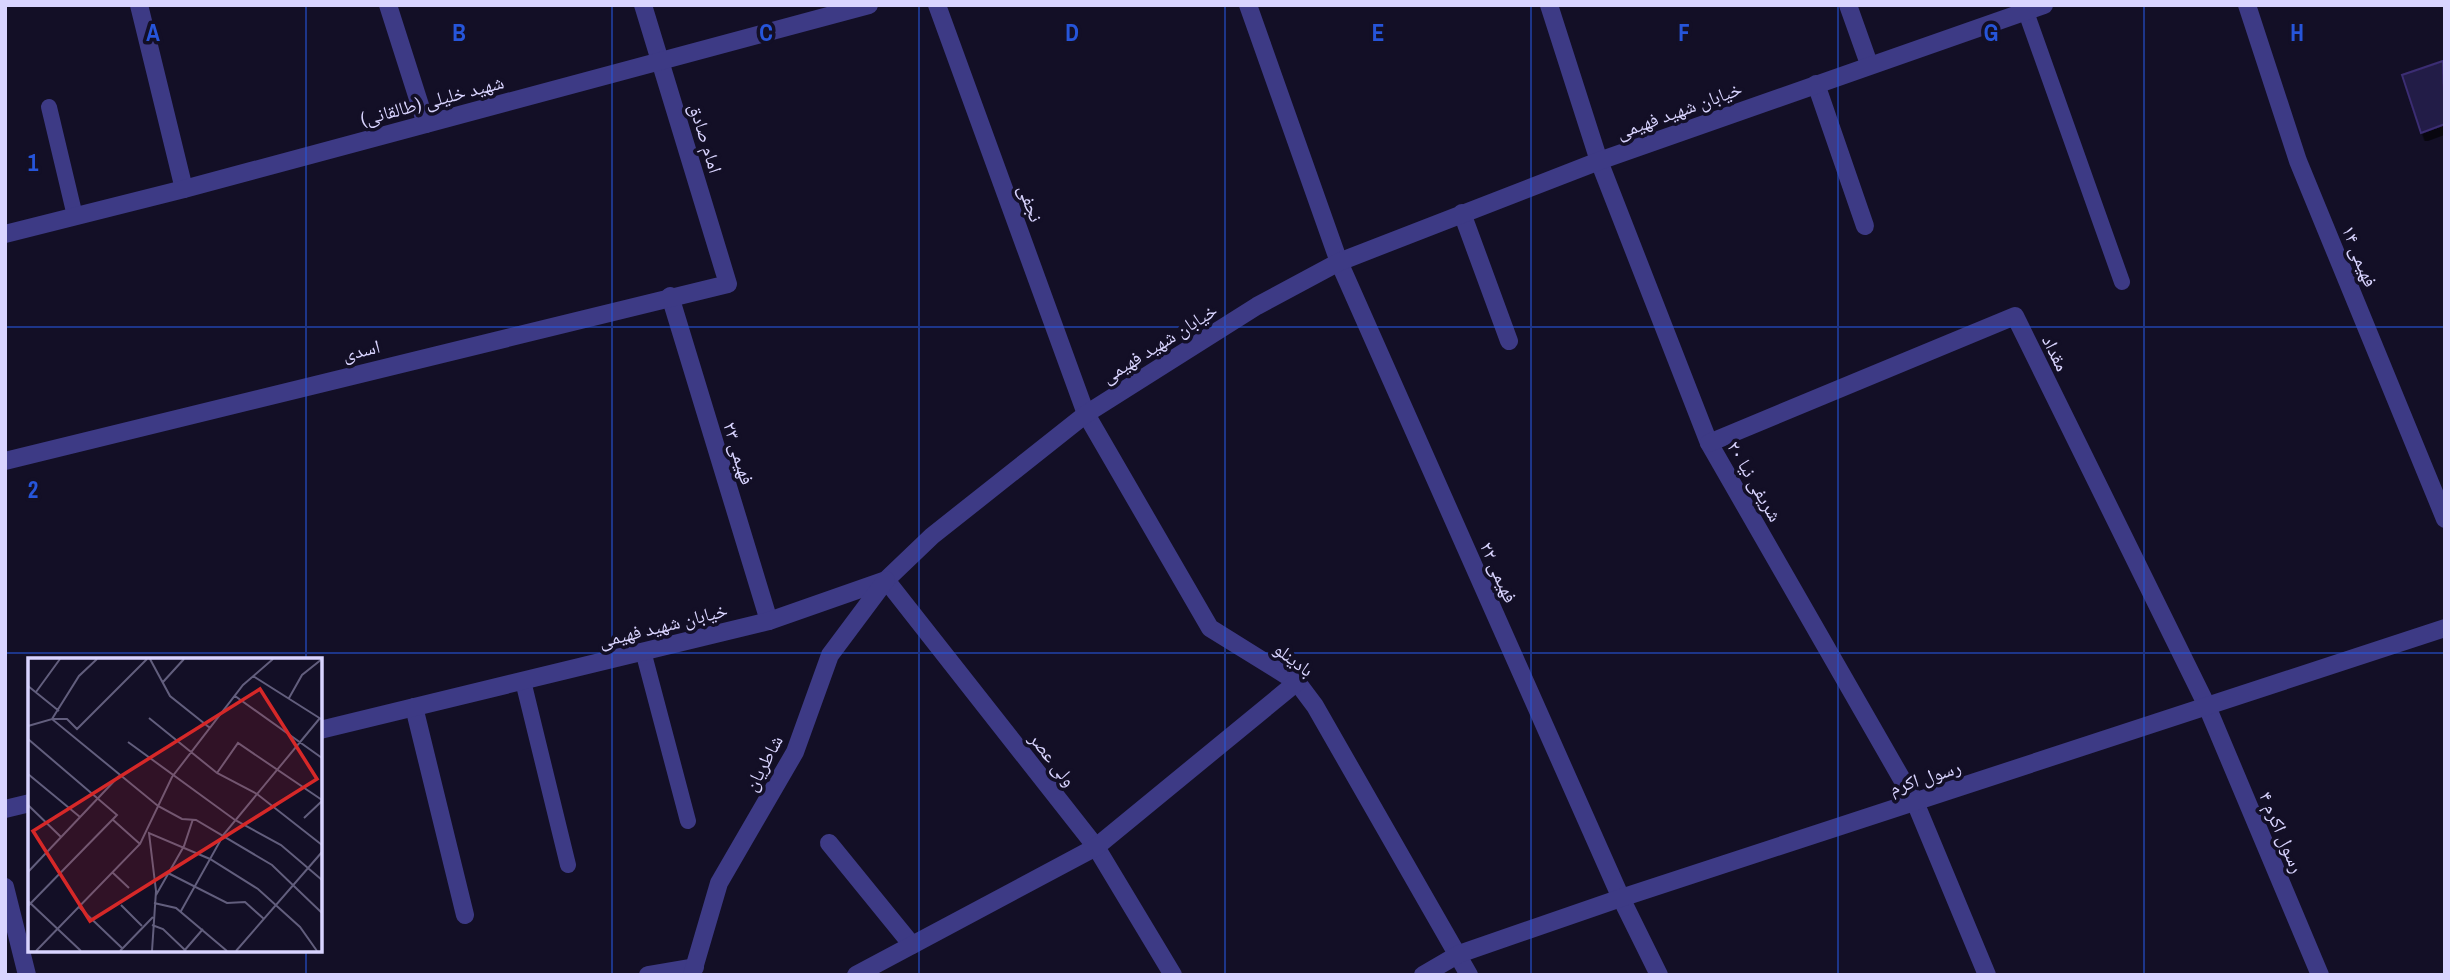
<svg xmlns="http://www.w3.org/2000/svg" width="2450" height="980" viewBox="0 0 2450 980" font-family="'Archivo Narrow','Noto Naskh Arabic',sans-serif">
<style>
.building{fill:#241b47;stroke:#3b2d73;stroke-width:2;filter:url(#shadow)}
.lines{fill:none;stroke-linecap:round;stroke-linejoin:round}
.service{stroke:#3d3a85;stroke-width:16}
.minor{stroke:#3d3a85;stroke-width:18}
.tertiary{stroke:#3d3a85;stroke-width:18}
.grid{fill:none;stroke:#2655da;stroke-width:2;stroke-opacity:0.55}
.labels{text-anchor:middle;stroke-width:7;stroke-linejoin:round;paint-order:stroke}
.street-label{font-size:19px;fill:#d9d4ff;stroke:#130f26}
.inset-road{fill:none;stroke:#625e7d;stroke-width:2}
.view{fill:#d62828;fill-opacity:0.15;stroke:#d62828;stroke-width:3.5}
.inset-edge{fill:none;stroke:#d9d4ff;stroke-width:3.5}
.grid-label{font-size:23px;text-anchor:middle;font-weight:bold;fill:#2655da;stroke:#130f26;stroke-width:7;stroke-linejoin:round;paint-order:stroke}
</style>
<defs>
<filter id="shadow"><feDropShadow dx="4.5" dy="8" stdDeviation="0" flood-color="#0009"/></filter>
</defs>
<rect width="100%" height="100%" fill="#130f26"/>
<path class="building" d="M2443 61 2445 124 2421 133 2402 75Z"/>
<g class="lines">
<g class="service">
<path d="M2026 12 2122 282"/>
<path d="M49 107 75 216"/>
<path d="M643 651 688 821"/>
<path d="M523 681 568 865"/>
</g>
<g class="minor">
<path d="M139 5 184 189"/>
<path d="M388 5 426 124"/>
<path d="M937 5 1086 414 1210 628 1297 682 1315 706 1469 975"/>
<path d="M1248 5 1339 262 1621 898 1659 975"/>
<path d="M1549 5 1599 161 1709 443 1915 802 1987 975"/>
<path d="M1848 5 1869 64"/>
<path d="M2247 5 2298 161 2445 519"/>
<path d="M1816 84 1865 226"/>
<path d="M1462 213 1509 341"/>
<path d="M670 296 769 621"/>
<path d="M1709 443 2015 316 2206 704 2320 975"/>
<path d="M5 461 728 284 643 5"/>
<path d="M886 580 1096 847 1173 975"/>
<path d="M414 707 465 915"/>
<path d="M829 843 912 945"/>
<path d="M5 887 27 975"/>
<path d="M648 975 695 967"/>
<path d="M856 975 1096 847 1297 682"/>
<path d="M1423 975 1459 954 1621 898 2445 628"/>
</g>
<g class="tertiary">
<path d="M5 234 184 189 869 5"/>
<path d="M320 730 769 621 886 580 932 536 1086 414 1257 306 1339 262 1599 161 2044 5"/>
<path d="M5 809 30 803"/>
<path d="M692 975 719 883 795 752 830 655 886 580"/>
</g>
</g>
<path class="grid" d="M306 5V660M612 5V975M919 5V975M1225 5V975M1531 5V975M1838 5V975M2144 5V975M5 327H2445M5 653H2445M306 950V975"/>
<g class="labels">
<g class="street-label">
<text transform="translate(432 100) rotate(-15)" y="7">شهید خلیلی (طالقانی)</text>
<text transform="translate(1679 110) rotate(-20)" y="7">خیابان شهید فهیمی</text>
<text transform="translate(706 138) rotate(73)" y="7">امام صادق</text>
<text transform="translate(1031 203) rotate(70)" y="7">نجفی</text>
<text transform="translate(2360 256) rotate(68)" y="7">فهیمی ۱۴</text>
<text transform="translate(1159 343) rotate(-32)" y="7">خیابان شهید فهیمی</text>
<text transform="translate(361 350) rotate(-14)" y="7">اسدی</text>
<text transform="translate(2056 353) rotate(64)" y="7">مقداد</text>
<text transform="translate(739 453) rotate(73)" y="7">فهیمی ۲۳</text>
<text transform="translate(1755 481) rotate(60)" y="7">۲۰ شریفی نیا</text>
<text transform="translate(1499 572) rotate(66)" y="7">فهیمی ۲۲</text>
<text transform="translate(663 625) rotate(-14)" y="7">خیابان شهید فهیمی</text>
<text transform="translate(1294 659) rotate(37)" y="7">بادینلو</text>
<text transform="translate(1053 759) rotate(52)" y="7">ولی عصر</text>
<text transform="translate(763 763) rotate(-62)" y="7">شاطریان</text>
<text transform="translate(1925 777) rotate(-18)" y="7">رسول اکرم</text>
<text transform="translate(2282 832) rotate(67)" y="7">رسول اکرم ۴</text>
</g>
</g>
<g transform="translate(28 658)">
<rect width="294" height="294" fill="#130f26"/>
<path class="inset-road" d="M122 1 142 38 182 70M225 18 293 61M135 24 156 1M0 28 31 53M8 34 32 1M207 38 294 100M261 40 274 17 294 1M121 60 189 115 229 136 294 187M24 61 51 18 69 1M25 61H39L49 71 119 1M0 68 24 61 130 148 154 161 168 162 244 207 294 255M0 81 89 157 0 248M100 84 207 162 253 187 294 222M189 115 210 85 294 142M0 116 52 159M0 147 33 179M276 160 294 143M84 161 112 186M0 214 91 118M84 214 101 230M140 215 199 245 217 244 236 261M128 237 156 188 165 161M0 243 53 293M126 245 148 250 199 293M93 247 114 268M51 249 95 291M153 253 196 176 292 60M124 267 135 271 158 293M8 293 112 186 144 119 215 27 245 1M92 293 125 259M124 293 128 233 121 175 182 201 230 231 272 269 289 293M156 293 175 271M208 293 294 194"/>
<path class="view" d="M232 31 289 121 62 263 5 173Z"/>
<rect width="294" height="294" class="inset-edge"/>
</g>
<g class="grid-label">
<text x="153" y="41">A</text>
<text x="459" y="41">B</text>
<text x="766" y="41">C</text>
<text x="1072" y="41">D</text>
<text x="1378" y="41">E</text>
<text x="1684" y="41">F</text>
<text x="1991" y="41">G</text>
<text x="2297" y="41">H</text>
<text x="33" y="171">1</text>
<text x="33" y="498">2</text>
</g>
<rect width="2450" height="980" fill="none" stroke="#d9d4ff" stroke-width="14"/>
</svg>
